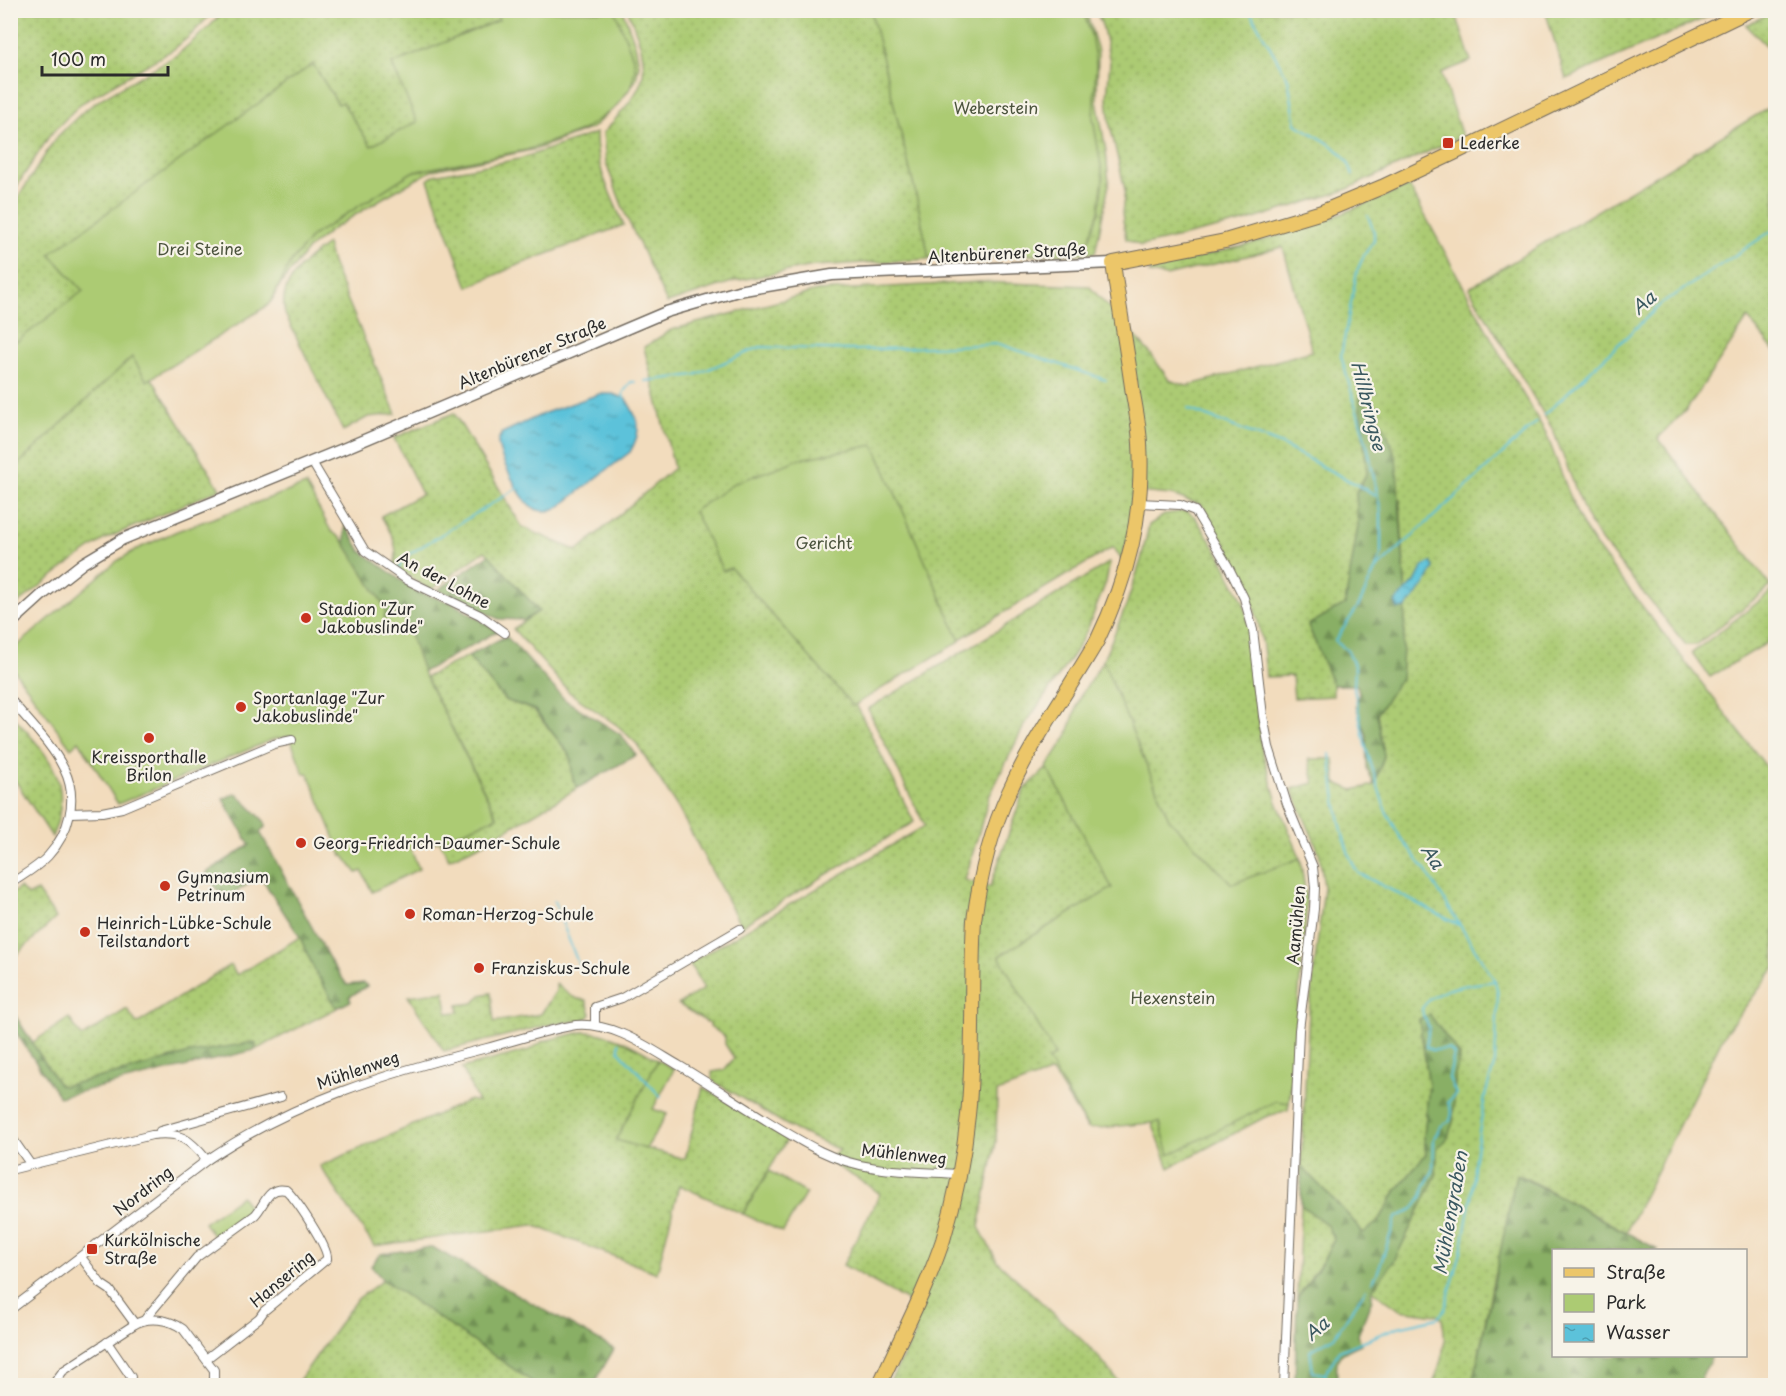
<svg xmlns="http://www.w3.org/2000/svg" width="1786" height="1396" viewBox="0 0 1786 1396" font-family="'Playpen Sans',sans-serif">
<style>
.grass{fill:url(#grass-dots);stroke:#6c7b4f;stroke-width:1.5}
.forest{fill:url(#forest-firs);stroke:#5a6d48;stroke-width:1.5}
.green{fill:#accb73;stroke:#6c7b4f;stroke-width:1.5}
.water{fill:url(#water-ripples);stroke:#447682;stroke-width:1.5}
.lines{fill:none;stroke-linecap:round;stroke-linejoin:round}
.stream{stroke:#5cc2da;stroke-width:2}
.minor-casing{stroke:#71695e;stroke-width:10}
.tertiary-casing{stroke:#71695e;stroke-width:13}
.primary-casing{stroke:#71695e;stroke-width:16}
.minor{stroke:#fff;stroke-width:8}
.tertiary{stroke:#fff;stroke-width:10}
.primary{stroke:#ecc669;stroke-width:14}
.poi-dot{fill:#c8321e;stroke:#f7f3e8;stroke-width:2}
.labels{text-anchor:middle;stroke-width:4.5;stroke-linejoin:round;paint-order:stroke}
.park-label{font-size:16px;fill:#4b533d;stroke:#f7f3e8}
.poi-label{font-size:16px;fill:#2b2b2b;stroke:#f7f3e8;text-anchor:start}
.street-label{font-size:16px;fill:#2b2b2b;stroke:#f7f3e8}
.water-label{font-size:18px;font-style:italic;fill:#3a5860;stroke:#f7f3e8}
</style>
<defs>
<pattern id="grass-dots" width="8" height="8" patternUnits="userSpaceOnUse" patternTransform="scale(1.5)"><rect width="8" height="8" fill="#accb73"/><path d="M2 2h.1M6 6h.1" fill="none" stroke="#94ae64" stroke-width="1.8" stroke-linecap="round"/></pattern>
<pattern id="forest-firs" width="22" height="20" patternUnits="userSpaceOnUse" patternTransform="scale(1.5)"><rect width="22" height="20" fill="#89af65"/><path d="M5 1l3.5 6h-7zM16 11l3.5 6h-7z" fill="#708f53"/></pattern>
<pattern id="water-ripples" width="26" height="14" patternUnits="userSpaceOnUse" patternTransform="scale(1.5)"><rect width="26" height="14" fill="#5cc2da"/><path d="M2 4q2-2 4 0t4 0M15 11q2-2 4 0t4 0" fill="none" stroke="#4c9eb1"/></pattern>
</defs>
<rect width="100%" height="100%" fill="#f7f3e8"/>
<filter id="ink" filterUnits="userSpaceOnUse"><feTurbulence type="fractalNoise" baseFrequency=".0167" numOctaves="2"/><feDisplacementMap in="SourceGraphic" scale="12" xChannelSelector="R" yChannelSelector="G"/><feConvolveMatrix kernelMatrix="1 2 1 2 8 2 1 2 1" color-interpolation-filters="sRGB"/></filter>
<filter id="wash" filterUnits="userSpaceOnUse"><feTurbulence type="fractalNoise" baseFrequency=".008" numOctaves="4" result="noise"/><feDisplacementMap in="SourceGraphic" scale="24" xChannelSelector="R" yChannelSelector="G"/><feGaussianBlur stdDeviation="1.35" result="paint"/><feColorMatrix in="noise" values="0 0 0 0 0 0 0 0 0 0 0 0 0 0 0 0 0 1.4 0 .05"/><feComposite in="paint" operator="in"/></filter>
<g filter="url(#wash)">
<rect width="100%" height="100%" fill="#f2dcbd"/>
<g class="grass">
<path d="M11 10H214V11L191 35 174 49 80 104 50 135 11 195Z"/>
<path d="M1545 10H1721V11L1566 79Z"/>
<path d="M224 11H623L635 44 639 64 636 80 619 103 592 128 537 149 433 170 381 199 334 228 308 249 266 303 151 377 220 489 105 539 67 565 11 609V209L55 139 71 123 85 110 104 97 177 55 211 25Z"/>
<path d="M628 11H1086L1098 51 1097 101 1106 151 1109 184 1095 253 978 256 814 266 735 281 667 303 626 216 606 163 603 133C649 82 654 75 628 11Z"/>
<path d="M1096 11H1455L1471 61 1441 73 1462 136 1345 190 1244 222 1141 246 1126 239 1122 213 1125 190 1110 125 1107 98 1110 62 1103 28Z"/>
<path d="M1775 11V54L1746 25Z"/>
<path d="M1775 104V352L1748 318 1687 409 1658 438 1771 586 1696 645H1686L1598 537 1586 516 1553 430 1469 288Z"/>
<path d="M596 133C595 166 611 195 624 225L518 265 468 287 428 180 434 175 519 159Z"/>
<path d="M1409 186 1508 369 1546 433 1578 517 1592 541 1775 778V968L1725 1033 1626 1232 1522 1176 1494 1276 1473 1385H1433C1441 1361 1448 1345 1442 1319L1437 1315 1400 1310 1372 1290 1394 1261 1436 1175 1437 1148 1447 1139 1453 1122 1455 1075 1460 1056 1430 1016 1419 1019 1429 1085 1424 1137 1426 1154 1397 1190 1379 1221 1364 1234C1345 1209 1322 1189 1301 1166L1309 1012 1324 887 1319 852 1292 789 1314 783 1309 759H1334L1336 783 1353 790 1374 785 1384 756 1377 714 1401 678 1406 600 1400 500 1360 397 1367 473 1356 492 1358 526 1345 605 1308 625 1333 685V696L1294 698 1292 676 1266 677C1265 663 1264 649 1261 636 1253 588 1227 546 1202 505L1171 495 1139 492 1122 560 1113 547 855 702 914 822 741 926 678 808 637 744 618 726 570 693 513 629 539 611 485 551 430 590 394 566C400 546 391 533 381 516L422 494 394 438 454 413 522 527 577 551 674 468 644 347 671 330 817 291 980 282 1089 286 1150 353 1169 380 1187 386 1312 351 1283 247 1166 276 1149 273 1153 269 1254 243 1319 223Z"/>
<path d="M327 244 332 263 396 414 368 417 343 431 285 314C277 285 305 259 327 244Z"/>
<path d="M1186 511 1195 517 1221 557 1243 601 1252 636 1261 747 1277 802 1300 857 1306 898 1292 1031 1291 1091 1288 1110 1265 1117 1169 1168 1151 1120 1087 1128 1052 1072 997 1092 996 1142 979 1227 997 1261 1084 1342 1103 1362 1121 1385H888L916 1333 906 1300 843 1265 880 1194 868 1185 826 1160 840 1150 795 1130 713 1081 712 1072 724 1070 734 1058 725 1044V1037L710 1026V1024L678 1004 704 989 689 963 925 826 868 709 1110 562 1106 582 1088 628 1075 652 1024 726 989 797 965 880 990 887 1024 790 1047 768 1068 735 1080 697 1102 663 1126 606 1141 560 1149 525 1166 514Z"/>
<path d="M1775 589V638L1710 677 1692 653Z"/>
<path d="M468 656 505 700 534 710 570 755 573 780 578 788 484 843 449 859 440 841 497 816 426 677Z"/>
<path d="M11 714C47 754 76 781 52 837L11 774Z"/>
<path d="M20 888 28 896 37 891 56 918 11 960V894Z"/>
<path d="M300 937 315 971 337 1008 255 1050 256 1044 190 1053 131 1070 63 1086 59 1085 32 1043 69 1018 82 1037 127 1009 137 1024 230 965 237 975Z"/>
<path d="M556 984C565 991 574 1001 586 1000L591 1014 589 1017 584 1020 552 1024 444 1051 408 996 444 991 447 1013 459 1012 458 1005 474 1003 481 995 491 993 494 1022 541 1014 556 991Z"/>
<path d="M583 1032C611 1032 634 1046 658 1060L617 1140 685 1159 703 1087 788 1138 743 1214 679 1185 657 1273 533 1225 374 1246 320 1166 470 1100 478 1102 462 1068 530 1050 543 1041Z"/>
<path d="M1301 1205 1326 1224 1334 1239 1324 1259 1297 1298Z"/>
<path d="M383 1280 537 1385 295 1386 356 1300Z"/>
</g>
<g class="forest">
<path d="M1359 396 1385 428 1396 457 1406 600 1401 678 1377 714 1384 756 1374 785 1367 768 1366 735 1356 706 1359 693 1357 685H1333L1308 625 1345 604 1358 526 1356 492 1367 473Z"/>
<path d="M345 524 361 551 417 592 452 603 498 631 423 672 406 624 401 616 384 619 386 609 345 544Z"/>
<path d="M489 555 539 611 525 620 499 619 438 590Z"/>
<path d="M506 636 565 700 620 734 636 755 578 788 573 780 570 755 535 710 505 700 468 656Z"/>
<path d="M236 793 264 821 266 826 260 832 331 962 347 985 364 983 367 986 349 997 351 1001 337 1008 315 971 300 937 260 876 224 900 206 873 250 845 223 799Z"/>
<path d="M11 1009 59 1085 63 1086 131 1070 190 1053 254 1042 256 1044 255 1050 59 1097 11 1025Z"/>
<path d="M1430 1015 1460 1056 1455 1075 1453 1122 1447 1139 1437 1148 1436 1175 1394 1261 1372 1290V1299L1358 1335 1361 1344C1332 1356 1337 1357 1337 1385H1295L1297 1298 1324 1259 1334 1239 1326 1224 1301 1205V1166C1322 1189 1345 1209 1363 1233L1379 1221 1397 1190 1426 1154 1424 1137 1429 1085 1419 1019Z"/>
<path d="M1516 1174 1659 1250H1554V1356H1712L1698 1385H1473Z"/>
<path d="M432 1247 614 1349 593 1385H537L383 1280 371 1266 380 1254Z"/>
</g>
<g class="green">
<path d="M495 11H615L634 60 635 70 631 87 615 108 581 131 527 150 412 172 312 236 289 265 272 300 267 306 147 381 132 357 11 471V336L16 342 83 291 50 254 313 64 338 104 342 102 371 146 417 122 392 64 499 20Z"/>
<path d="M871 11H1083L1091 35 1096 65 1093 118 1103 178 1099 211 1089 240C1058 259 967 257 929 258L917 199Z"/>
<path d="M874 445 960 641 853 706 731 568 723 571 694 511 735 483 800 459Z"/>
<path d="M306 485 331 531 342 539 386 609 384 618 401 615 406 623 423 672 497 817 440 841 410 848 419 869 372 892 362 871 357 873 343 855 342 856 308 773 304 774 293 746 291 736 274 739 118 804 79 741 71 748 11 666 10 652 117 561 137 549 177 531Z"/>
<path d="M1103 661 1169 819 1232 884 1300 858 1306 897V914L1289 1103 1276 1101 1169 1155 1160 1122 1089 1129 1048 1060 1055 1055 999 956 1112 888 1047 767 1067 736 1081 695Z"/>
<path d="M658 1060 674 1069 653 1109 667 1114 646 1149 616 1140Z"/>
<path d="M769 1171 806 1193 783 1232 743 1214Z"/>
<path d="M241 1196 253 1212 216 1240 204 1223Z"/>
</g>
<g class="water">
<path d="M599 394H613L626 399C639 420 643 430 630 452L555 510C549 511 541 512 535 509 522 503 499 457 498 442 498 439 500 436 502 433L545 413Z"/>
<path d="M1431 562 1434 568 1424 586 1406 608 1398 609 1395 602 1415 582 1422 568Z"/>
</g>
<g class="lines">
<g class="stream">
<path d="M1249 10 1288 79 1296 124C1318 138 1346 147 1353 175"/>
<path d="M1368 216 1374 232V241L1364 255 1357 271 1341 356 1368 449 1381 512V555L1376 568"/>
<path d="M645 381 695 375 760 347 856 350 999 344 1106 380"/>
<path d="M624 400 623 393 631 382H635"/>
<path d="M1188 409 1282 445 1376 495"/>
<path d="M1544 415 1660 305 1776 228"/>
<path d="M398 571 403 558 519 487"/>
<path d="M1330 754C1334 787 1340 845 1358 873L1459 925"/>
<path d="M554 901 581 971"/>
<path d="M619 1043V1051L661 1097"/>
<path d="M1372 1282 1377 1274 1396 1218 1413 1209 1422 1196 1425 1185 1433 1171 1434 1138 1441 1126 1450 1121 1452 1113 1448 1102 1456 1094 1449 1078 1454 1054 1449 1049 1432 1050 1426 1047 1429 1027 1423 1015 1422 1008C1439 985 1469 985 1495 981L1426 871 1400 837 1385 809 1365 745 1354 688 1355 668 1348 651 1335 641 1359 605 1375 570 1537 422"/>
<path d="M1325 1374 1339 1351 1398 1327 1438 1318 1445 1309 1461 1252 1471 1198 1475 1157 1485 1096 1495 1062 1498 993 1495 981"/>
<path d="M1327 1386 1325 1374 1313 1372 1310 1351 1334 1337 1366 1289"/>
</g>
</g>
</g>
<g filter="url(#ink)">
<g class="lines">
<defs>
<g id="minor">
<path d="M312 462 365 551 407 580 480 615 505 633"/>
<path d="M1139 503 1180 505 1195 511 1228 566 1244 598 1253 630 1263 716 1269 747 1287 804 1313 867 1315 888 1314 909 1299 1030 1284 1386"/>
<path d="M10 699C28 721 52 744 64 769 79 799 69 833 48 856 38 867 23 875 10 884"/>
<path d="M70 813 102 812 122 808 274 744 292 740"/>
<path d="M595 1025V1007L622 998 740 929"/>
<path d="M160 1131 281 1097"/>
<path d="M10 1135 31 1165"/>
<path d="M10 1170 152 1135C181 1132 189 1138 207 1160"/>
<path d="M81 1257 101 1284 110 1290 135 1324"/>
<path d="M10 1310 207 1160C294 1101 387 1073 487 1048 517 1040 546 1030 576 1025 614 1022 649 1048 680 1066 727 1094 772 1127 820 1151 864 1173 911 1171 959 1174"/>
<path d="M146 1318 197 1257 255 1215C265 1205 267 1186 286 1190 296 1199 329 1248 327 1259L264 1311 259 1318 206 1359"/>
<path d="M107 1342 131 1377 129 1386"/>
<path d="M52 1386 63 1371 135 1324C149 1316 169 1319 183 1329L214 1370V1386"/>
</g>
<path id="tertiary" d="M10 624 42 595 83 563 123 539 343 449 666 312 738 291 832 275 1113 263"/>
<path id="primary" d="M879 1386C901 1337 926 1290 943 1240 955 1200 964 1157 968 1115 975 1050 970 985 974 920 980 876 990 833 1009 792 1033 739 1068 691 1097 641 1128 577 1144 515 1140 443 1139 427 1136 410 1133 394 1127 350 1119 307 1113 263L1225 241 1322 212 1382 187 1452 154 1750 10"/>
</defs>
<use href="#minor" class="minor-casing"/>
<use href="#tertiary" class="tertiary-casing"/>
<use href="#primary" class="primary-casing"/>
<use href="#minor" class="minor"/>
<use href="#tertiary" class="tertiary"/>
<use href="#primary" class="primary"/>
</g>
</g>
<g class="poi-dot">
<rect x="1442" y="137" width="12" height="12" rx="3"/>
<circle cx="306" cy="618" r="6"/>
<circle cx="241" cy="707" r="6"/>
<circle cx="149" cy="738" r="6"/>
<circle cx="301" cy="843" r="6"/>
<circle cx="165" cy="886" r="6"/>
<circle cx="410" cy="914" r="6"/>
<circle cx="85" cy="932" r="6"/>
<circle cx="479" cy="968" r="6"/>
<rect x="86" y="1243" width="12" height="12" rx="3"/>
</g>
<g class="labels">
<g class="park-label">
<text x="996" y="114">Weberstein</text>
<text x="200" y="255">Drei Steine</text>
<text x="824" y="549">Gericht</text>
<text x="1173" y="1004">Hexenstein</text>
</g>
<g class="poi-label">
<text x="1460" y="149">Lederke</text>
<text x="318" y="615">Stadion "Zur<tspan x="318" dy="18">Jakobuslinde"</tspan></text>
<text x="253" y="704">Sportanlage "Zur<tspan x="253" dy="18">Jakobuslinde"</tspan></text>
<text x="149" y="763" text-anchor="middle">Kreissporthalle<tspan x="149" dy="18">Brilon</tspan></text>
<text x="313" y="849">Georg-Friedrich-Daumer-Schule</text>
<text x="177" y="883">Gymnasium<tspan x="177" dy="18">Petrinum</tspan></text>
<text x="422" y="920">Roman-Herzog-Schule</text>
<text x="97" y="929">Heinrich-Lübke-Schule<tspan x="97" dy="18">Teilstandort</tspan></text>
<text x="491" y="974">Franziskus-Schule</text>
<text x="104" y="1246">Kurkölnische<tspan x="104" dy="18">Straße</tspan></text>
</g>
<g class="street-label">
<text transform="translate(1007 253) rotate(-3)" y="6">Altenbürener Straße</text>
<text transform="translate(532 353) rotate(-23)" y="6">Altenbürener Straße</text>
<text transform="translate(444 580) rotate(28)" y="6">An der Lohne</text>
<text transform="translate(1296 925) rotate(-85)" y="6">Aamühlen</text>
<text transform="translate(358 1070) rotate(-19)" y="6">Mühlenweg</text>
<text transform="translate(904 1154) rotate(6)" y="6">Mühlenweg</text>
<text transform="translate(143 1191) rotate(-38)" y="6">Nordring</text>
<text transform="translate(282 1279) rotate(-40)" y="6">Hansering</text>
</g>
<g class="water-label">
<text transform="translate(1644 303) rotate(-41)" y="6">Aa</text>
<text transform="translate(1368 406) rotate(76)" y="6">Hillbringse</text>
<text transform="translate(1432 857) rotate(57)" y="6">Aa</text>
<text transform="translate(1451 1213) rotate(-80)" y="6">Mühlengraben</text>
<text transform="translate(1317 1329) rotate(-41)" y="6">Aa</text>
</g>
</g>
<rect width="1786" height="1396" fill="none" stroke="#f7f3e8" stroke-width="36"/>
<rect x="1552" y="1249" width="195" height="108" fill="#f7f3e8" stroke="#a5a39c" stroke-width="1.5"/>
<rect x="1564" y="1268" width="30" height="9" fill="#ecc669" stroke="#a5a39c" stroke-width="1.5"/>
<text x="1606" y="1279" font-size="18" fill="#2b2b2b">Straße</text>
<rect x="1564" y="1294" width="30" height="18" fill="#accb73" stroke="#a5a39c" stroke-width="1.5"/>
<text x="1606" y="1309" font-size="18" fill="#2b2b2b">Park</text>
<rect x="1564" y="1324" width="30" height="18" fill="url(#water-ripples)" stroke="#a5a39c" stroke-width="1.5"/>
<text x="1606" y="1339" font-size="18" fill="#2b2b2b">Wasser</text>
<path d="M42 66v9h126v-9" fill="none" stroke="#2b2b2b" stroke-width="3"/>
<text x="51" y="66" font-size="18" fill="#2b2b2b" stroke="#f7f3e8" stroke-width="4.5" paint-order="stroke">100 m</text>
</svg>
